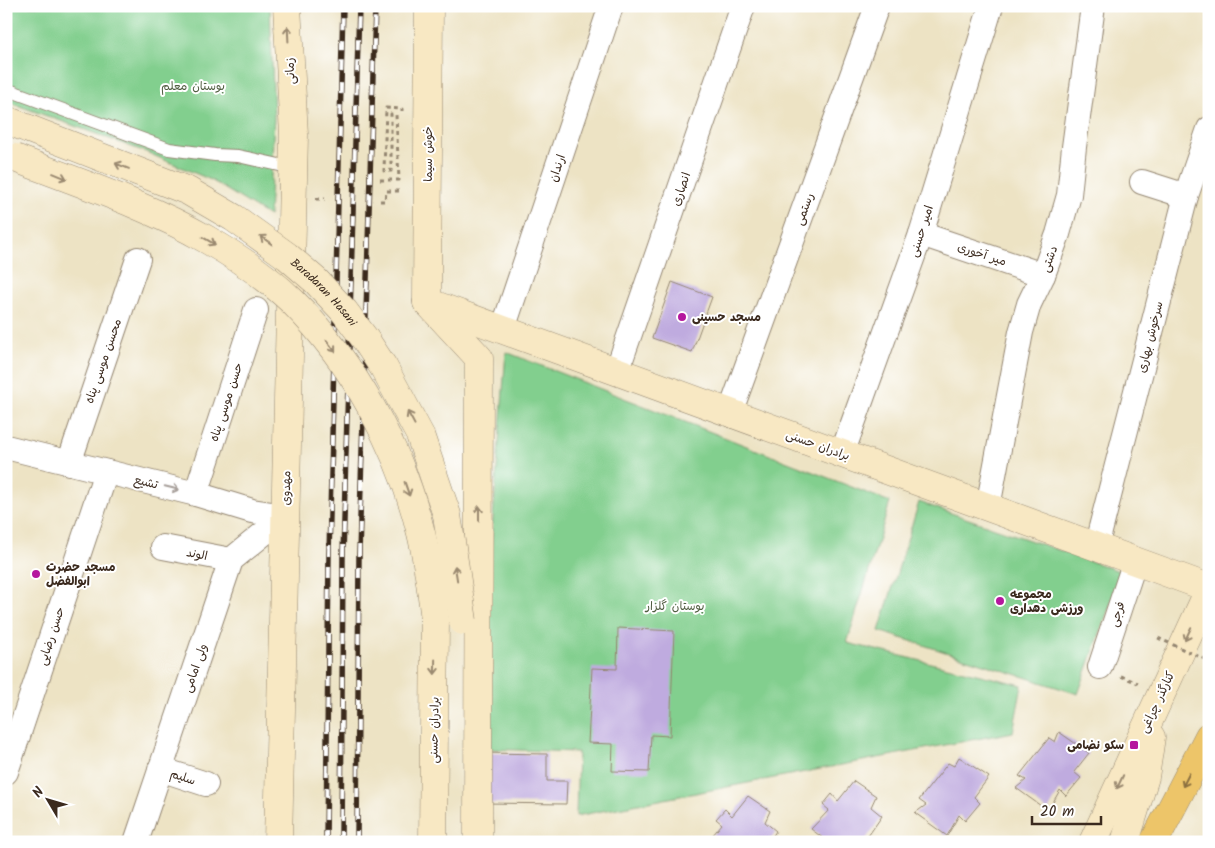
<svg xmlns="http://www.w3.org/2000/svg" width="1215" height="848" viewBox="0 0 1215 848" font-family="Kalam,'Playpen Sans Arabic',sans-serif">
<style>
.green{fill:#82cf8e;stroke:#5e7c56}
.building{fill:#bfabdf}
.lines{fill:none;stroke-linecap:round;stroke-linejoin:round}
.lane-casing{stroke:#948671;stroke-width:14}
.street-casing{stroke:#948671;stroke-width:26}
.secondary-casing{stroke:#948671;stroke-width:29}
.highway-casing{stroke:#948671;stroke-width:29}
.path{stroke:#948671;stroke-width:3;stroke-dasharray:4 4;stroke-linecap:butt}
.lane{stroke:#fff;stroke-width:12}
.street{stroke:#fff;stroke-width:24}
.secondary{stroke:#f8e8c3;stroke-width:28}
.highway{stroke:#edc569;stroke-width:28}
.rail-casing{stroke:#3b2a1e;stroke-width:5.5}
.rail{stroke:#fff;stroke-width:4;stroke-dasharray:11;stroke-linecap:butt}
.secondary-bridge-casing{stroke:#948671;stroke-width:29;stroke-linecap:butt}
.path-bridge{stroke:#948671;stroke-width:3;stroke-dasharray:4 4;stroke-linecap:butt}
.secondary-bridge{stroke:#f8e8c3;stroke-width:28}
.oneway{stroke:#9a8970}
.oneway2{stroke:#a79f9a}
.oneway3{stroke:#8b7040}
.poi-dot{fill:#b5179e;stroke:#fff;stroke-width:2}
.labels{text-anchor:middle;stroke-width:4;stroke-linejoin:round;paint-order:stroke}
.street-label{font-size:12px;fill:#3b2a1e;stroke:#fff}
.park-label{font-size:12px;fill:#505c40;stroke:#fff}
.poi-label{font-size:12px;font-weight:bold;fill:#3b2a1e;stroke:#fff;text-anchor:start}
</style>
<rect width="100%" height="100%" fill="#fff"/>
<filter id="ink" filterUnits="userSpaceOnUse"><feTurbulence type="fractalNoise" baseFrequency=".02" numOctaves="2"/><feDisplacementMap in="SourceGraphic" scale="10" xChannelSelector="R" yChannelSelector="G"/><feConvolveMatrix kernelMatrix="1 2 1 2 8 2 1 2 1" color-interpolation-filters="sRGB"/></filter>
<filter id="wash" filterUnits="userSpaceOnUse"><feTurbulence type="fractalNoise" baseFrequency=".0096" numOctaves="4" result="noise"/><feDisplacementMap in="SourceGraphic" scale="20" xChannelSelector="R" yChannelSelector="G"/><feGaussianBlur stdDeviation="1.12" result="paint"/><feColorMatrix in="noise" values="0 0 0 0 0 0 0 0 0 0 0 0 0 0 0 0 0 1.4 0 .05"/><feComposite in="paint" operator="in"/></filter>
<g filter="url(#wash)">
<rect width="100%" height="100%" fill="#ede3c4"/>
<g class="green">
<path d="M6 6H270L274 119 269 216 211 180 146 152 6 101Z"/>
<path d="M506 352 890 502 847 643 1022 685 1013 732 576 816 578 752 485 749 486 609Z"/>
<path d="M919 502 1122 572 1078 694 879 631Z"/>
</g>
<g id="blocks">
<g class="building">
<path d="M672 282 712 297 692 352 652 338Z"/>
<path d="M618 628 674 631 670 736 651 735 649 772 612 771 613 744 588 743 592 668 617 669Z"/>
<path d="M1059 732 1089 753 1074 772 1081 778 1066 796 1060 790 1048 811 1016 788 1026 780 1019 776 1049 738 1055 742Z"/>
<path d="M485 753 547 754V781H567L566 804 484 803Z"/>
<path d="M959 757 989 777 974 797 980 803 965 821 959 815 947 836 915 813 926 805 919 800 948 763 954 766Z"/>
<path d="M854 781 876 796 871 807 882 816 864 842H828L811 829 829 810 823 805 832 794 838 801Z"/>
<path d="M748 796 770 811 765 822 776 831 769 842H707L722 824 716 819 725 809 732 816Z"/>
</g>
</g>
</g>
<g filter="url(#ink)">
<use href="#blocks" fill-opacity="0" stroke="#948671" stroke-width="1"/>
<g class="lines">
<defs>
<path id="lane" d="M6 89 169 149 215 155 238 156 293 168"/>
<g id="street">
<path d="M1142 182 1186 196"/>
<path d="M921 234 1043 275"/>
<path d="M503 329 611 6"/>
<path d="M617 371 743 6"/>
<path d="M730 413 877 6"/>
<path d="M6 447 196 494 252 511 285 516"/>
<path d="M842 454 921 234 991 6"/>
<path d="M69 463 138 259"/>
<path d="M196 494 256 310"/>
<path d="M988 507 1021 332 1029 304 1043 275 1058 234 1069 195 1074 147 1093 6"/>
<path d="M163 547 231 560"/>
<path d="M1096 547 1186 196 1209 129"/>
<path d="M1100 667 1135 561"/>
<path d="M160 769 206 784"/>
<path d="M6 772 106 472"/>
<path d="M136 842 231 560 285 516"/>
</g>
<g id="secondary">
<path d="M6 120 29 129"/>
<path d="M427 302 1209 588"/>
<path d="M427 302 429 6"/>
<path d="M430 305 479 358 478 842"/>
<path d="M278 842 294 135 287 6"/>
<path d="M433 842 435 619"/>
<path d="M1093 842 1209 590"/>
<path d="M1125 842 1145 777 1151 737"/>
</g>
<path id="highway" d="M1154 842 1209 736"/>
</defs>
<use href="#lane" class="lane-casing"/>
<use href="#street" class="street-casing"/>
<use href="#secondary" class="secondary-casing"/>
<use href="#highway" class="highway-casing"/>
<g class="path">
<path d="M380 180H399L396 115 391 114V171H384L386 108 402 109V111"/>
<path d="M316 199H325"/>
<path d="M380 201H385L386 191H402"/>
<path d="M1121 676 1138 683"/>
</g>
<use href="#lane" class="lane"/>
<use href="#street" class="street"/>
<use href="#secondary" class="secondary"/>
<use href="#highway" class="highway"/>
<defs>
<g id="rail">
<path d="M326 842 329 554 343 6"/>
<path d="M341 842 343 555 359 6"/>
<path d="M357 842 359 554 375 6"/>
</g>
</defs>
<use href="#rail" class="rail-casing"/>
<use href="#rail" class="rail"/>
<defs>
<g id="secondary-bridge">
<path id="s1" d="M29 129 188 191 234 218 287 256 316 281 344 311 365 339 384 368 420 435 447 515 463 621"/>
<path d="M15 158C79 183 147 205 206 239 236 256 267 277 292 301 354 363 400 448 421 533 428 561 431 590 435 619"/>
</g>
</defs>
<use href="#secondary-bridge" class="secondary-bridge-casing"/>
<path class="path-bridge" d="M1158 638 1209 661"/>
<use href="#secondary-bridge" class="secondary-bridge"/>
</g>
<defs><path id="oneway-shaft" d="M-6 0H5M1.5-3L5.5 0L1.5 3" fill="none" stroke-width="1.6" stroke-linecap="round" stroke-linejoin="round" transform="scale(1.25)"/></defs>
<g class="oneway">
<use href="#oneway-shaft" transform="translate(288 34) rotate(-93)"/>
<use href="#oneway-shaft" transform="translate(122 166) rotate(-158)"/>
<use href="#oneway-shaft" transform="translate(60 176) rotate(22)"/>
<use href="#oneway-shaft" transform="translate(266 240) rotate(-144)"/>
<use href="#oneway-shaft" transform="translate(209 241) rotate(31)"/>
<use href="#oneway-shaft" transform="translate(331 346) rotate(53)"/>
<use href="#oneway-shaft" transform="translate(411 418) rotate(-118)"/>
<use href="#oneway-shaft" transform="translate(407 489) rotate(71)"/>
<use href="#oneway-shaft" transform="translate(479 513) rotate(-90)"/>
<use href="#oneway-shaft" transform="translate(456 573) rotate(-99)"/>
<use href="#oneway-shaft" transform="translate(1188 634) rotate(115)"/>
<use href="#oneway-shaft" transform="translate(435 667) rotate(91)"/>
<use href="#oneway-shaft" transform="translate(1120 782) rotate(115)"/>
</g>
<use class="oneway2" href="#oneway-shaft" transform="translate(172 488) rotate(14)"/>
<use class="oneway3" href="#oneway-shaft" transform="translate(1186 780) rotate(117)"/>
</g>
<g class="poi-dot">
<circle cx="682" cy="317" r="5"/>
<circle cx="36" cy="574" r="5"/>
<circle cx="1000" cy="601" r="5"/>
<rect x="1129" y="740" width="10" height="10" rx="2.5"/>
</g>
<g class="labels">
<g class="street-label">
<text transform="translate(290 71) rotate(-93)" y="4">زمانی</text>
<text transform="translate(428 154) rotate(-90)" y="4">خوش سیما</text>
<text transform="translate(557 168) rotate(-72)" y="4">ارندان</text>
<text transform="translate(681 189) rotate(-71)" y="4">انصاری</text>
<text transform="translate(804 209) rotate(-70)" y="4">رستمی</text>
<text transform="translate(921 231) rotate(-72)" y="4">امیر حسنی</text>
<text transform="translate(982 254) rotate(18)" y="4">میر آخوری</text>
<text transform="translate(1049 259) rotate(-70)" y="4">دشتی</text>
<text dy="4" stroke="none"><textPath href="#s1" startOffset="341">Baradaran Hasani</textPath></text>
<text transform="translate(1150 337) rotate(-76)" y="4">سرخوش بهاری</text>
<text transform="translate(103 361) rotate(-71)" y="4">محسن موسی پناه</text>
<text transform="translate(226 402) rotate(-72)" y="4">حسن موسی پناه</text>
<text transform="translate(818 445) rotate(20)" y="4">برادران حسنی</text>
<text transform="translate(146 482) rotate(14)" y="4">تشیع</text>
<text transform="translate(286 488) rotate(-89)" y="4">مهدوی</text>
<text transform="translate(197 554) rotate(11)" y="4">الوند</text>
<text transform="translate(1117 614) rotate(-72)" y="4">فرجی</text>
<text transform="translate(51 636) rotate(-72)" y="4">حسن رضایی</text>
<text transform="translate(195 668) rotate(-71)" y="4">ولی امامی</text>
<text transform="translate(1157 702) rotate(-65)" y="4">کنارگذر چراغی</text>
<text transform="translate(434 730) rotate(-89)" y="4">برادران حسنی</text>
<text transform="translate(183 777) rotate(18)" y="4">سلیم</text>
</g>
<g class="park-label">
<text x="193" y="90">بوستان معلم</text>
<text x="675" y="610">بوستان گلزار</text>
</g>
<g class="poi-label">
<text x="692" y="321">مسجد حسینی</text>
<text x="46" y="571">مسجد حضرت<tspan x="46" dy="14">ابوالفضل</tspan></text>
<text x="1010" y="598">مجموعه<tspan x="1010" dy="14">ورزشی دهداری</tspan></text>
<text x="1124" y="749" text-anchor="end">سکو نضامی</text>
</g>
</g>
<rect width="1215" height="848" fill="none" stroke="#fff" stroke-width="25"/>
<g transform="translate(48 800) rotate(308)" stroke="#ffffff" stroke-width="4" paint-order="stroke">
<path d="M0-4L9 19L0 12L-9 19Z" fill="#3b2a1e"/>
<text y="-8" font-size="14" font-weight="bold" text-anchor="middle" fill="#3b2a1e">N</text>
</g>
<path d="M1032 816v8h69v-8" fill="none" stroke="#3b2a1e" stroke-width="2.5"/>
<text x="1040" y="816" font-size="15" fill="#3b2a1e" stroke="#ffffff" stroke-width="4" paint-order="stroke">20 m</text>
</svg>
